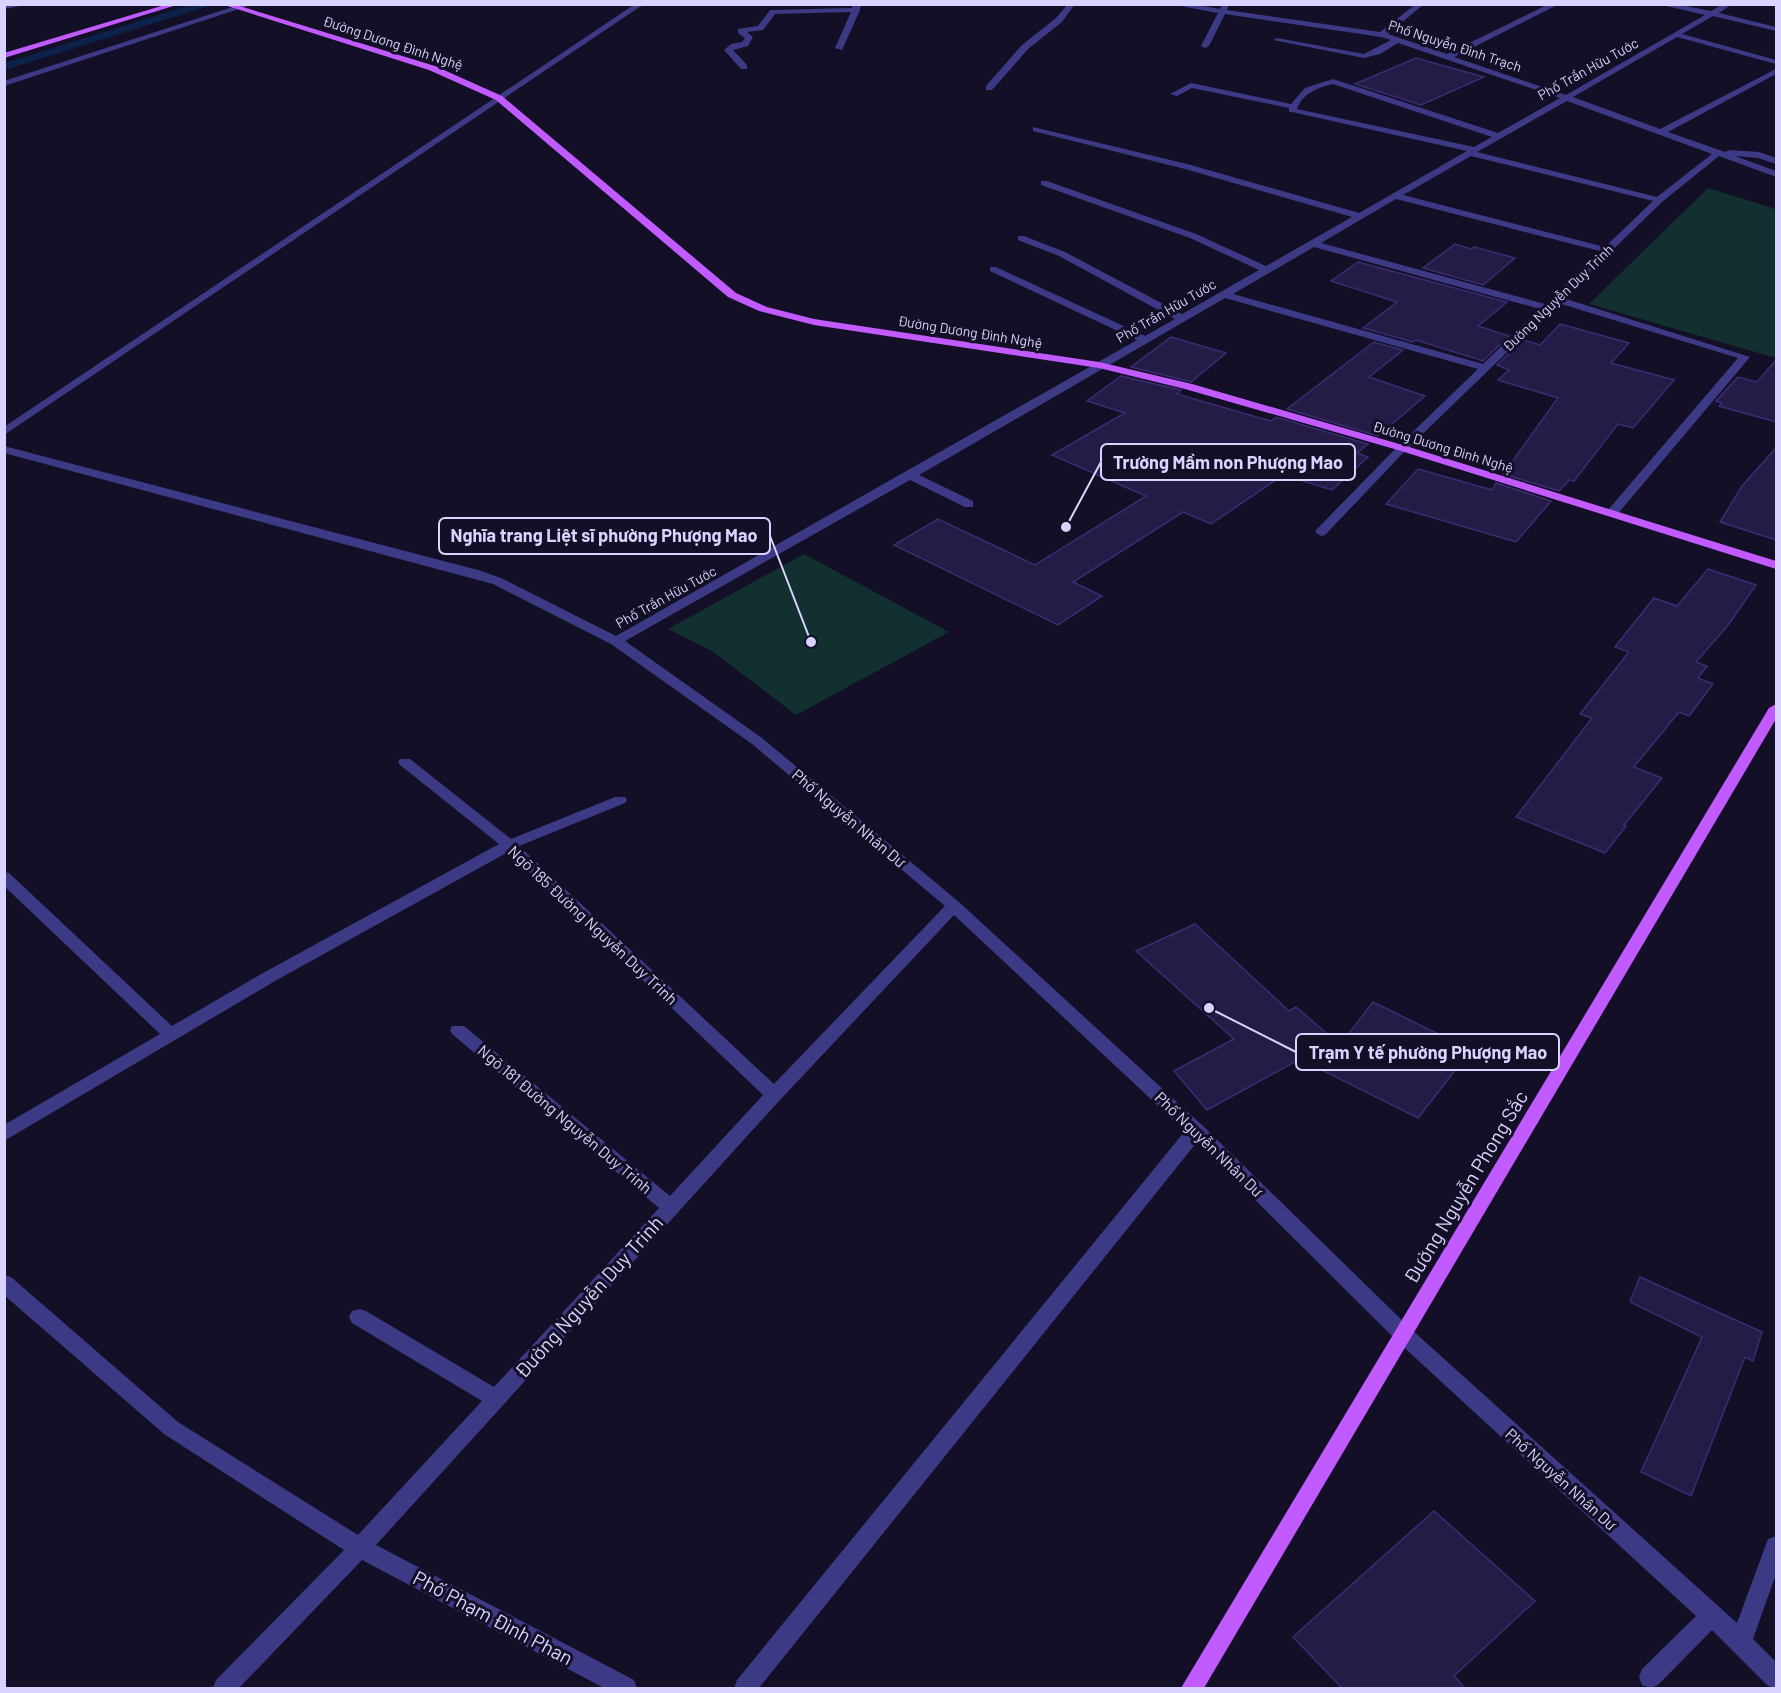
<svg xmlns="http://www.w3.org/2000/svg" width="1781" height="1693" viewBox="0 0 1781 1693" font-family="Barlow,sans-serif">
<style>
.green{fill:#12302f}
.water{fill:#0c2248}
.building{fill:#241b47;stroke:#3b2d73;stroke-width:1.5}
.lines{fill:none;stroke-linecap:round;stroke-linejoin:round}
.minor{fill:#3d3a85;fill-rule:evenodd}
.major{fill:#c25bff;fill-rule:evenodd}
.labels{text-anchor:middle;stroke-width:6;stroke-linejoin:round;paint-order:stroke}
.far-street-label{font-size:14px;fill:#d9d4ff;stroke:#130f26}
.street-label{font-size:16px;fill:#d9d4ff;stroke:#130f26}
.near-street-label{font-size:20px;fill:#d9d4ff;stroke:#130f26}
.leader{fill:none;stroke:#d9d4ff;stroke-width:2}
.callout-dot{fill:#d9d4ff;stroke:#130f26;stroke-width:2}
.callout{fill:#130f26;stroke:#d9d4ff;stroke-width:2}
.callout-label{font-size:18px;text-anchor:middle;font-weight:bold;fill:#d9d4ff}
</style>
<rect width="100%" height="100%" fill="#130f26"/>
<g class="green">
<path d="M1708 188 1776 209V358L1589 304Z"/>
<path d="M804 554 949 632 796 715 712 651 668 629Z"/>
</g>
<path class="water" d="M212 5 5 70V63L187 6Z"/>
<g class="building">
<path d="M1416 58 1430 62 1484 77 1421 105 1355 84Z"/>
<path d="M1455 244 1471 249 1474 247 1515 258 1483 285 1423 268Z"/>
<path d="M1358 262 1507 302 1478 326 1509 336 1483 361 1416 340 1413 342 1363 328 1397 302 1331 281Z"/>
<path d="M1560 324 1629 343 1611 363 1674 380 1633 428 1618 424 1574 481 1569 480 1559 491 1503 474 1558 398 1498 380 1509 370 1497 365 1523 340 1540 345Z"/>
<path d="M1171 337 1226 353 1191 382 1131 367Z"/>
<path d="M1374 342 1403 350 1369 377 1425 396 1378 436 1287 409Z"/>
<path d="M1776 360V422L1719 406 1722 403 1716 401 1738 377 1757 382Z"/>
<path d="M1121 376 1181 390 1177 394 1253 416 1271 421 1276 417 1368 444 1357 453 1368 457 1332 490 1283 475 1211 524 1183 512 1073 582 1102 596 1058 625 894 545 938 519 1035 565 1146 496 1052 455 1125 413 1087 401Z"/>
<path d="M1776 448V540L1720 522 1742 486Z"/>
<path d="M1418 469 1492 490 1496 483 1551 501 1516 542 1386 504Z"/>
<path d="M1708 569 1756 585 1729 624 1696 662 1707 666 1698 678 1713 684 1689 716 1679 712 1634 767 1662 778 1624 825 1626 826 1605 853 1516 817 1592 718 1580 714 1629 652 1615 647 1654 598 1677 606Z"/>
<path d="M1195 924 1289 1011 1296 1007 1340 1045 1373 1002 1471 1050 1418 1118 1300 1059 1207 1110 1174 1071 1234 1039 1136 951Z"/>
<path d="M1640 1277 1762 1332 1753 1361 1745 1357 1691 1496 1641 1472 1702 1337 1630 1302Z"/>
<path d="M1434 1511 1535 1601 1454 1676 1466 1689H1343L1293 1637Z"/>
</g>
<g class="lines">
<g class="minor">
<path d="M20 4V6L4 9V5Z"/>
<path d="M242 4H254L4 86V81Z"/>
<path d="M635 4H644L4 435V427Z"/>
<path d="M853 4H861L860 10 842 50 835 48 851 12 775 14 763 30 747 32 753 37 748 46 733 50 747 65V69H741L724 50 731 44 742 42 745 38 738 33V29L758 26 770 10 852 8Z"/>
<path d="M1068 4H1075L1062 22 1028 49 992 90H986V86L1022 45 1056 18Z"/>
<path d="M1170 4H1191L1220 9 1222 4H1229L1227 10 1380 32 1416 4H1424L1388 34 1447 54 1549 4H1559L1454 57 1566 95 1705 15 1658 4H1675L1711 11 1723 4H1732L1719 13 1776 27V31L1713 16 1682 34 1776 60V64L1677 37 1573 97 1660 129 1776 69V74L1668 132 1725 152 1729 150 1759 152 1776 158V164L1758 158 1735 156 1776 171V177L1719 156 1662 202 1563 298 1750 357 1616 516H1608V510L1738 358 1558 303 1406 450 1325 535 1321 536 1315 532 1317 529 1398 446 1478 369 1225 298 919 475 973 501V507H965L910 480 625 641 762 738 959 902 1202 1125 1411 1329 1737 1623 1768 1539 1776 1536V1574L1753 1639 1776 1662V1688L1768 1686 1712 1630 1658 1685 1650 1688 1642 1685 1639 1677 1642 1669 1696 1616 1397 1341 1197 1142 759 1688H734L737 1680 1185 1131 954 915 780 1100 376 1545 634 1680 637 1688H604L362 1560 239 1688H213L216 1680 344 1550 164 1434 4 1295V1275L11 1277 178 1422 358 1535 482 1401 352 1323 349 1317 352 1311 359 1309 366 1311 494 1387 659 1208 452 1034 450 1030 452 1026H464L670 1196 763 1095 508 852 275 981 4 1141V1125L160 1034 4 886V872L9 873 172 1026 263 973 499 844 400 765 398 762 400 759H410L511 839 615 797H625L627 800 625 803 519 846 774 1084 945 906 752 744 611 644 493 584 4 453V446L478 570 501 578 616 636 1137 340 990 271V267H996L1145 336 1175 319 1059 256 1018 240V236H1024L1065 252 1182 314 1259 270 1190 238 1041 185V181H1047L1196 234 1266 266 1352 217 1185 169 1033 131V127L1191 165 1359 213 1467 151 1292 112H1289V108L1192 88 1177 96 1170 94 1191 83 1291 104 1305 88 1333 79 1498 133 1560 98 1398 43 1380 54 1364 58 1273 40 1277 38 1364 54 1391 40 1381 37 1225 14 1209 46 1205 48 1201 46 1218 13ZM1333 84 1492 137 1474 147 1297 109C1303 93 1317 88 1333 84ZM1567 101 1712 154 1657 197 1477 152ZM1471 156 1653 201 1605 247 1403 195ZM1396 199 1600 251 1545 304 1321 243ZM1314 247 1540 309 1483 364 1233 294Z"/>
</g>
<g class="major">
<path d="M168 4H180L4 58V53Z"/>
<path d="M221 4H233L435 66 502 96 736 293 767 307 814 319 1099 362 1192 384 1406 446 1776 561V569L1398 450 1185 389 1099 368 814 325 759 311 728 297 496 100 429 70Z"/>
<path d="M1776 704V719L1204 1688H1181L1769 708Z"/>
</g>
</g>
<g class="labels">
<g class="far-street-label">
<text transform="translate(393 43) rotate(18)" y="5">Đường Dương Đình Nghệ</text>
<text transform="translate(1455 46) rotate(18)" y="5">Phố Nguyễn Đình Trạch</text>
<text transform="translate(1588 69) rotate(-29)" y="5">Phố Trần Hữu Tước</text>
<text transform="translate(1558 298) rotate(-44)" y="5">Đường Nguyễn Duy Trinh</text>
<text transform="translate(1166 311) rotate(-30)" y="5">Phố Trần Hữu Tước</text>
<text transform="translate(970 332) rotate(9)" y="5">Đường Dương Đình Nghệ</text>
<text transform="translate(1443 447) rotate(17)" y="5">Đường Dương Đình Nghệ</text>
<text transform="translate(666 597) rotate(-29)" y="5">Phố Trần Hữu Tước</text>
</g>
<g class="street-label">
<text transform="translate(849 818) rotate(40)" y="6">Phố Nguyễn Nhân Dư</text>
<text transform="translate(593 925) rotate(43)" y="6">Ngõ 185 Đường Nguyễn Duy Trinh</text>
<text transform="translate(565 1119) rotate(40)" y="6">Ngõ 181 Đường Nguyễn Duy Trinh</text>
<text transform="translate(1209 1144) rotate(44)" y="6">Phố Nguyễn Nhân Dư</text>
<text transform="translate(1561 1479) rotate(42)" y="6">Phố Nguyễn Nhân Dư</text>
</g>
<g class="near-street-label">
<text transform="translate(1466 1187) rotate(-59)" y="7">Đường Nguyễn Phong Sắc</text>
<text transform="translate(589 1297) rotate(-48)" y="7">Đường Nguyễn Duy Trinh</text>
<text transform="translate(493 1618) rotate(28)" y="7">Phố Phạm Đình Phan</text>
</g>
</g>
<path class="leader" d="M1066 527L1101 462M811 642L770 536M1209 1008L1296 1052"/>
<g class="callout-dot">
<circle cx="1066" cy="527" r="6"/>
<circle cx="811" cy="642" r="6"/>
<circle cx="1209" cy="1008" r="6"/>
</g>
<g class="callout">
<rect x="1101" y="444" width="254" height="36" rx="6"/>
<rect x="439" y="518" width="331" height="36" rx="6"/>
<rect x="1296" y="1034" width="263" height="36" rx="6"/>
</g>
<g class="callout-label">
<text x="1228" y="469">Trường Mầm non Phượng Mao</text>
<text x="604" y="542">Nghĩa trang Liệt sĩ phường Phượng Mao</text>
<text x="1428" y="1059">Trạm Y tế phường Phượng Mao</text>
</g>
<rect width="1781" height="1693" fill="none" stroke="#d9d4ff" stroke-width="12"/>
</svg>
